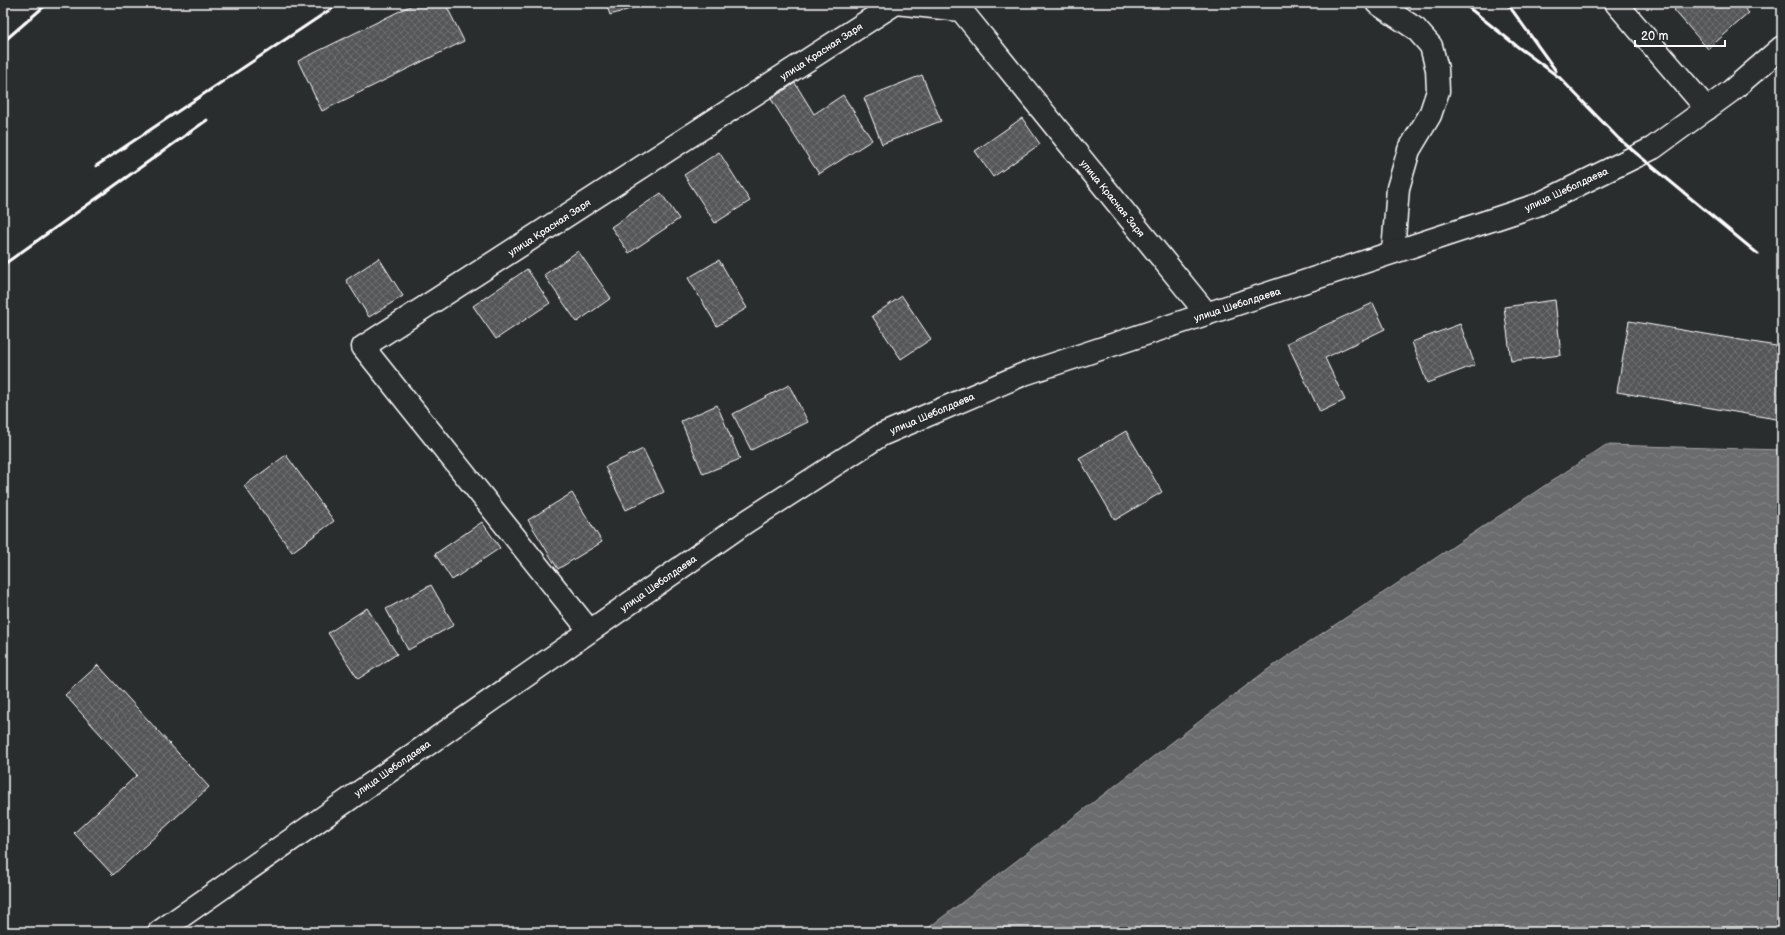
<svg xmlns="http://www.w3.org/2000/svg" width="1785" height="935" viewBox="0 0 1785 935" font-family="'Balsamiq Sans',sans-serif">
<style>
.water{fill:url(#water-waves);stroke:#a6a7a7}
.building{fill:url(#building-cross-hatch);stroke:#fff}
.lines{fill:none;stroke-linecap:round;stroke-linejoin:round}
.minor-casing{stroke:#fff;stroke-width:25}
.minor{stroke:#2a2d2e;stroke-width:22}
.rail{stroke:#fff;stroke-width:3}
.labels{text-anchor:middle;stroke-width:3.5;stroke-linejoin:round;paint-order:stroke}
.street-label{font-size:10px;fill:#fff;stroke:#2a2d2e}
</style>
<defs>
<pattern id="water-waves" width="16" height="10" patternUnits="userSpaceOnUse"><rect width="16" height="10" fill="#6a6c6d"/><path d="M0 5q4-4 8 0t8 0" fill="none" stroke="#808283"/></pattern>
<pattern id="building-cross-hatch" width="8" height="8" patternUnits="userSpaceOnUse"><rect width="8" height="8" fill="#555758"/><path d="M0 0l8 8M0 8l8-8" fill="none" stroke="#6e7071"/></pattern>
</defs>
<rect width="100%" height="100%" fill="#2a2d2e"/>
<filter id="ink" filterUnits="userSpaceOnUse"><feTurbulence type="fractalNoise" baseFrequency=".025" numOctaves="2"/><feDisplacementMap in="SourceGraphic" scale="8" xChannelSelector="R" yChannelSelector="G"/><feConvolveMatrix kernelMatrix="1 2 1 2 8 2 1 2 1" color-interpolation-filters="sRGB"/></filter>
<g filter="url(#ink)">
<path class="water" d="M1606 445 1782 450V932H923L1267 670Z"/>
<g class="building">
<path d="M416 3H445L464 41 322 111 298 61Z"/>
<path d="M606 3H650L610 15Z"/>
<path d="M1682 3H1740L1749 13 1708 49 1674 10Z"/>
<path d="M922 75 941 121 882 144 864 98Z"/>
<path d="M795 83 814 114 843 95 872 140 819 174 771 99Z"/>
<path d="M1022 118 1040 144 993 177 975 151Z"/>
<path d="M719 152 750 201 715 223 684 175Z"/>
<path d="M661 193 679 219 629 253 611 227Z"/>
<path d="M578 251 611 298 577 322 544 275Z"/>
<path d="M379 258 403 296 369 317 346 280Z"/>
<path d="M719 260 747 308 717 326 688 278Z"/>
<path d="M527 269 550 303 496 339 473 306Z"/>
<path d="M902 296 931 339 901 359 872 316Z"/>
<path d="M1555 300 1561 355 1511 361 1504 307Z"/>
<path d="M1373 303 1385 329 1325 358 1345 400 1320 412 1287 343Z"/>
<path d="M1629 321 1782 347V420L1617 392Z"/>
<path d="M1460 324 1475 365 1427 383 1412 342Z"/>
<path d="M789 385 808 422 751 450 733 414Z"/>
<path d="M717 405 740 459 703 474 681 421Z"/>
<path d="M1126 431 1162 492 1115 520 1079 458Z"/>
<path d="M643 449 664 492 626 510 605 467Z"/>
<path d="M286 455 334 521 292 552 244 486Z"/>
<path d="M572 493 602 542 558 569 528 520Z"/>
<path d="M482 522 500 548 452 580 435 554Z"/>
<path d="M431 585 454 625 408 650 386 609Z"/>
<path d="M367 608 397 654 358 679 328 633Z"/>
<path d="M98 665 209 787 113 875 74 833 137 775 65 695Z"/>
</g>
<g class="lines">
<defs>
<g id="minor">
<path d="M1377 3 1416 29 1431 46 1437 69 1438 91 1430 115 1409 150 1398 188 1393 252"/>
<path d="M1616 3 1707 109"/>
<path d="M589 630 363 347 896 3 961 10 1207 314"/>
<path d="M159 932 746 522 881 435 1024 374 1537 205 1653 148 1731 91 1782 47"/>
</g>
</defs>
<use href="#minor" class="minor-casing"/>
<use href="#minor" class="minor"/>
<g class="rail">
<path d="M1463 3 1518 47 1560 78 1619 139 1758 254"/>
<path d="M1507 3 1556 71"/>
<path d="M3 10 11 3"/>
<path d="M3 42 48 3"/>
<path d="M96 166 340 3"/>
<path d="M3 265 207 120"/>
</g>
</g>
</g>
<g class="labels">
<g class="street-label">
<text transform="translate(821 51) rotate(-33)" y="4">улица Красная Заря</text>
<text transform="translate(1566 189) rotate(-25)" y="4">улица Шеболдаева</text>
<text transform="translate(1113 198) rotate(51)" y="4">улица Красная Заря</text>
<text transform="translate(549 227) rotate(-33)" y="4">улица Красная Заря</text>
<text transform="translate(1237 304) rotate(-18)" y="4">улица Шеболдаева</text>
<text transform="translate(932 413) rotate(-23)" y="4">улица Шеболдаева</text>
<text transform="translate(658 583) rotate(-35)" y="4">улица Шеболдаева</text>
<text transform="translate(392 768) rotate(-35)" y="4">улица Шеболдаева</text>
</g>
</g>
<rect width="1785" height="935" fill="none" stroke="#2a2d2e" stroke-width="16"/>
<rect x="8" y="8" width="1769" height="919" fill="none" stroke="#fff" stroke-width="1.5" filter="url(#ink)"/>
<path d="M1635 40v6h90v-6" fill="none" stroke="#ffffff" stroke-width="2"/>
<text x="1641" y="40" font-size="12" fill="#ffffff" stroke="#2a2d2e" stroke-width="3" paint-order="stroke">20 m</text>
</svg>
